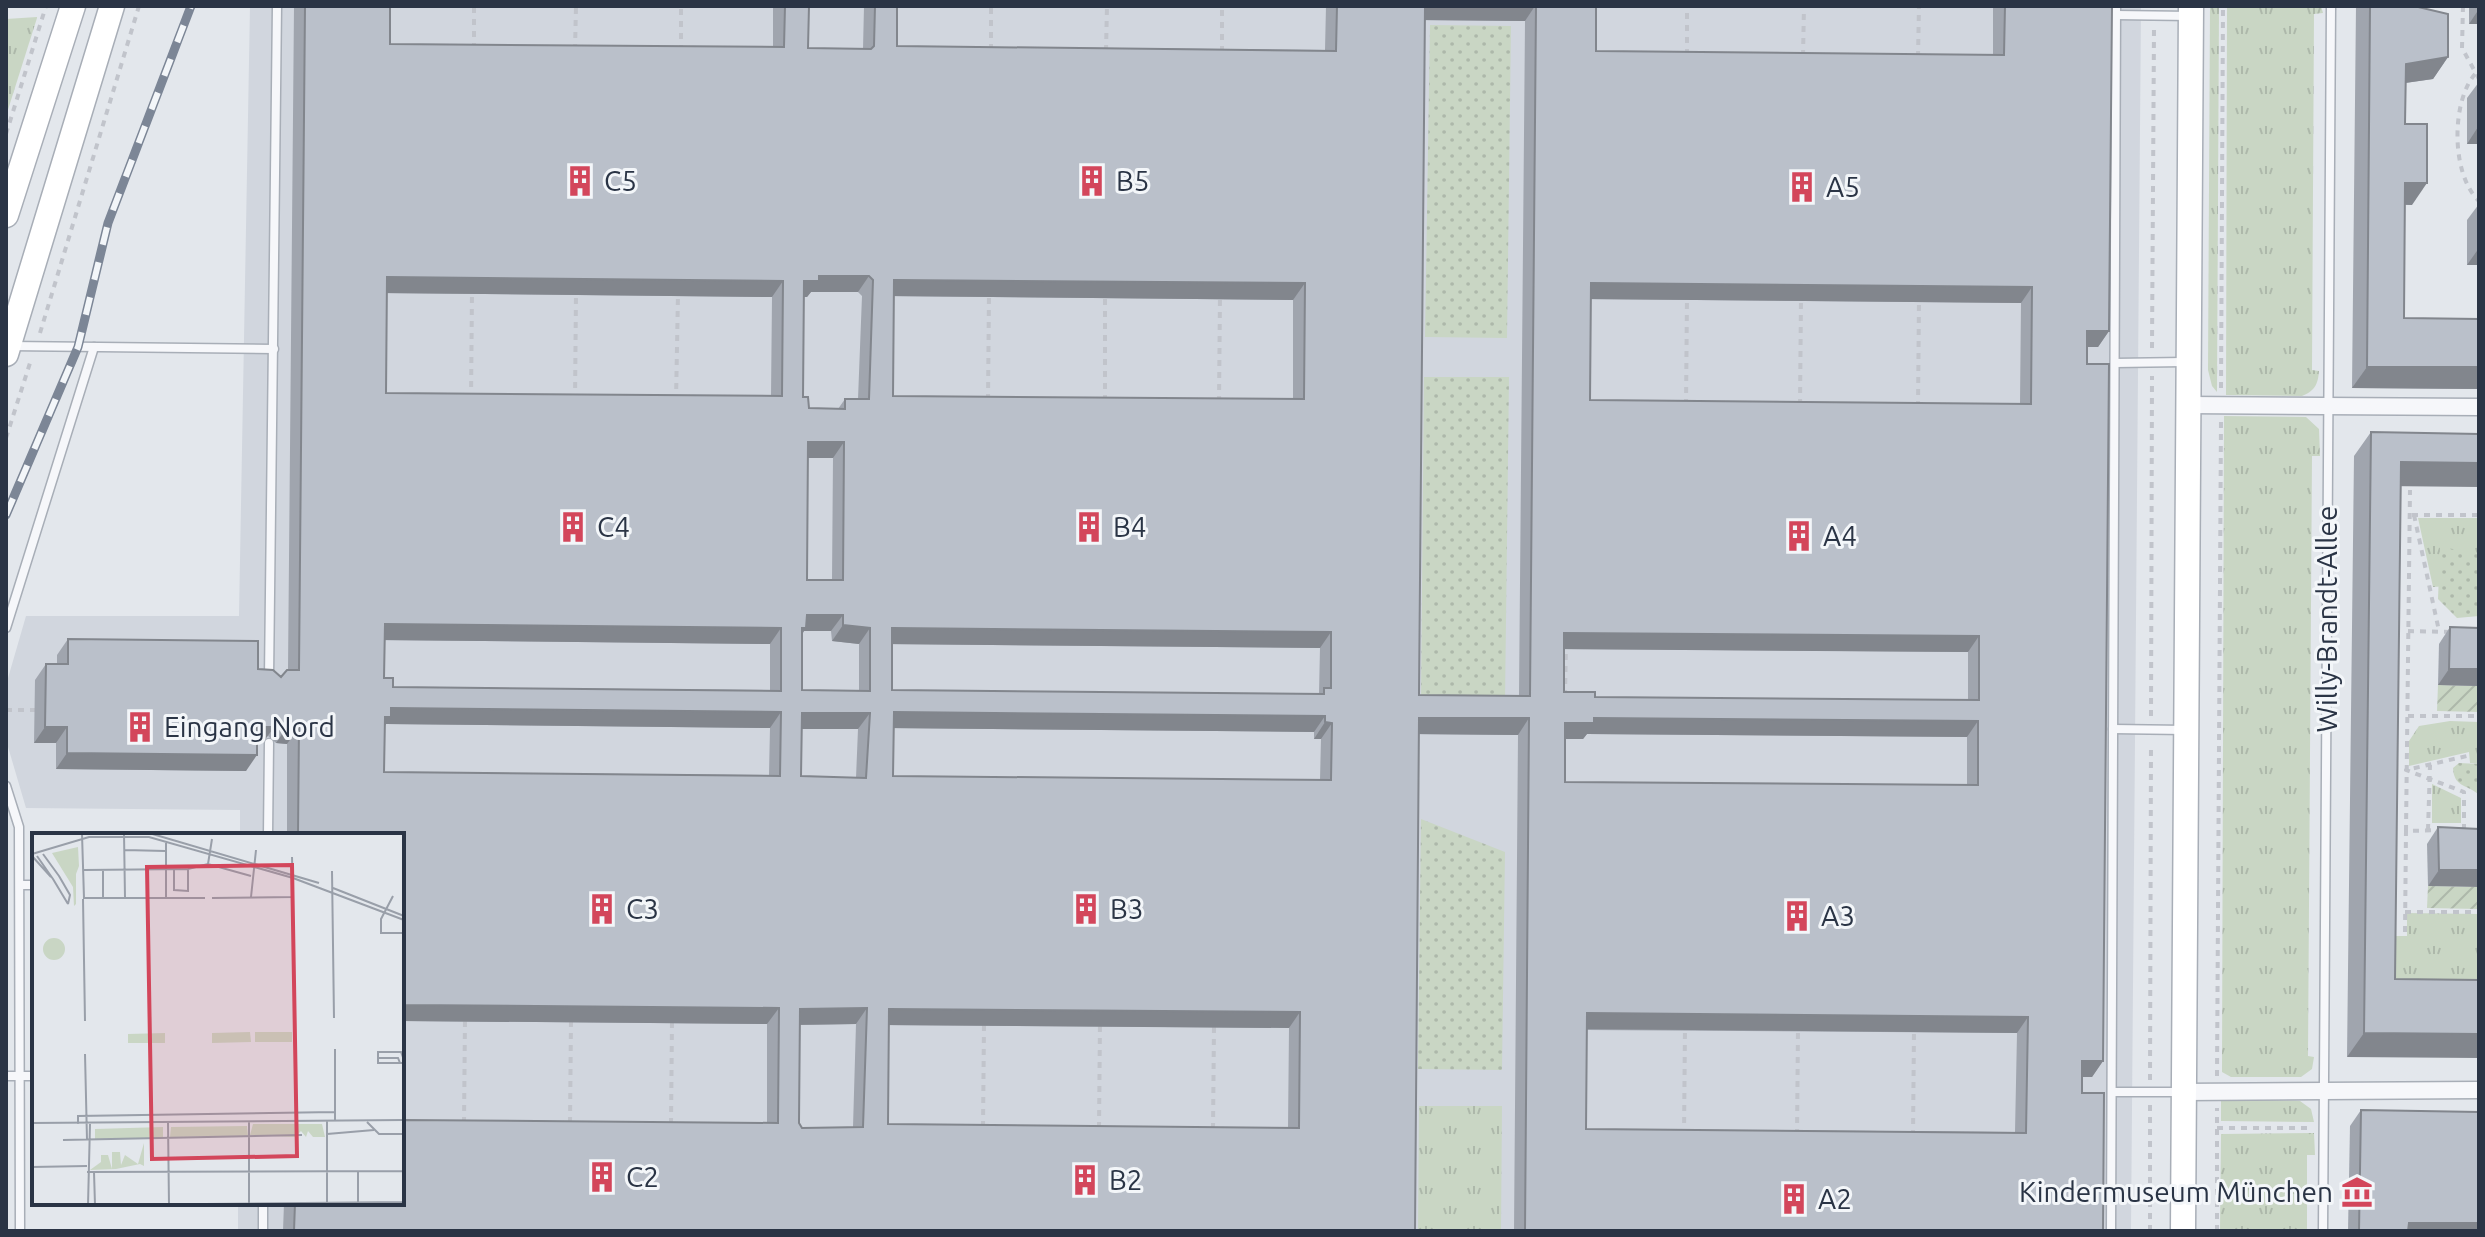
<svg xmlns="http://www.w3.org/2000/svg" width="2485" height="1237" viewBox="0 0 2485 1237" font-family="Ubuntu,sans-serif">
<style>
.built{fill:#d1d6de}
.grass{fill:url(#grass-tufts)}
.park{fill:url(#park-dots)}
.garden{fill:url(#garden-furrows)}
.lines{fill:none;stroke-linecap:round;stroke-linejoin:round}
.lane-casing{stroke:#a8aeb7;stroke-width:11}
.street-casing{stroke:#a8aeb7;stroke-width:19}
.secondary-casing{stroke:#a8aeb7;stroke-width:27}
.path{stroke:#c1c4cb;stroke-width:4;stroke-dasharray:6 6;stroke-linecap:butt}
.lane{stroke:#f6f7fa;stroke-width:8}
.street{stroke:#f6f7fa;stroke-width:16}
.secondary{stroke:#fff;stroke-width:24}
.rail-casing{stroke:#7c8696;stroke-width:9}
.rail{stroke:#f3f6f9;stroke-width:6;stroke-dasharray:18;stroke-linecap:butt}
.wall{fill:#a0a5ae;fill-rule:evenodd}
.shaded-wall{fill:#82868d}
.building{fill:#bac0ca;stroke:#82868d;stroke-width:2;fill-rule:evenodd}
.labels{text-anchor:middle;stroke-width:6;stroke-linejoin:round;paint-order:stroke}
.poi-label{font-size:28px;fill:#2a3445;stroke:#f3f6f9;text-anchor:start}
.street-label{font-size:28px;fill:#2a3445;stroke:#f3f6f9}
.inset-road{fill:none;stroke:#999fa9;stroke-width:2}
.view{fill:#d3465b;fill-opacity:0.15;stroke:#d3465b;stroke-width:4}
.inset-edge{fill:none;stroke:#2a3445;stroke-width:4}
</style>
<defs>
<pattern id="grass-tufts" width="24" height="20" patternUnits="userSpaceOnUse" patternTransform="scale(2)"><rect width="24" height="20" fill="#c9d6c4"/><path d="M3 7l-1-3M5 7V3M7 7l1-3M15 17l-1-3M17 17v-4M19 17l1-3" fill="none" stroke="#adb8aa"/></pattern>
<pattern id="park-dots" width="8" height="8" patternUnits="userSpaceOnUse" patternTransform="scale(2)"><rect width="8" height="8" fill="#c9d6c4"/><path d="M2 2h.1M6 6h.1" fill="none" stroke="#adb8aa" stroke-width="1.8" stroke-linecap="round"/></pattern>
<pattern id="garden-furrows" width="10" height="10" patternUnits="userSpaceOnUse" patternTransform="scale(2)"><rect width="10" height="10" fill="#c9d6c4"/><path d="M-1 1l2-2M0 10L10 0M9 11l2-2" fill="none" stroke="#adb8aa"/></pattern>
</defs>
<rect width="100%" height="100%" fill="#e3e7ec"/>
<path class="built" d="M250 6H2141L2131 1231H238V1203H402V835H240V810L26 808 6 740V685L26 616H239Z"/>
<g class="grass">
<path d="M2210 6H2219L2217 392 2212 386 2208 370Z"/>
<path d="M2227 6H2321L2323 13 2314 14 2312 370 2319 371C2318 384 2315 391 2302 396L2226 395Z"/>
<path d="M37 17V18L6 116V19Z"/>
<path d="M2224 416 2306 417 2319 429 2320 456H2312L2308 1056 2314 1057 2312 1069 2301 1077H2231L2222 1072Z"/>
<path d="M2418 518H2479V589L2477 584 2433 587Z"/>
<path d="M2450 721 2479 722V764L2470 763 2469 752 2409 766V741L2419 726Z"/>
<path d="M2432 784 2461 798V823H2432Z"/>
<path d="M2407 913 2479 914V1004L2393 1003 2379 936H2407Z"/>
<path d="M2229 1099 2300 1101 2311 1109 2314 1122 2221 1121V1101Z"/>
<path d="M1419 1106H1502L1501 1231H1418Z"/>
<path d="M2314 1133 2315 1155H2307V1231H2220L2221 1134Z"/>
</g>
<g class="park">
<path d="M1430 25 1511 26 1507 338 1425 337Z"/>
<path d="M1424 377H1509L1505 702 1421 701Z"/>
<path d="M2440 547 2479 553V616L2457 618 2438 599Z"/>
<path d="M2459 763 2479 764V805L2478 794C2466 784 2454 787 2453 768Z"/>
<path d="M1421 819 1505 852 1502 1070 1418 1069Z"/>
</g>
<g class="garden">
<path d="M2438 685 2479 686V712L2437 711Z"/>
<path d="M2428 886 2479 887V909L2427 908Z"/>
</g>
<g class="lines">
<defs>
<g id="lane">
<path d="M2116 15 2190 16"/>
<path d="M10 346 274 349"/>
<path d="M2115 363 2184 362"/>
<path d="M6 628 94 347"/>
<path d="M269 677 277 6"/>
<path d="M2113 729 2185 730"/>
<path d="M6 786 19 827 20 1231"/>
<path d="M268 835 269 743"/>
<path d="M21 885H34"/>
<path d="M6 1076H34"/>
<path d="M2112 1092H2183"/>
<path d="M263 1231V1203"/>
<path d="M2111 1231 2116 6"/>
<path d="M2323 1231 2331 6"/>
</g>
<g id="street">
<path d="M2188 405 2479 407"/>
<path d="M2184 1092 2479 1090"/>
</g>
<g id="secondary">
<path d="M6 215 73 6"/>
<path d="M6 354 112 6"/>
<path d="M2183 1231 2191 6"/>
</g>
</defs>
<use href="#lane" class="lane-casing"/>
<use href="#street" class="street-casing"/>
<use href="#secondary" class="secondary-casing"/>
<g class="path">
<path d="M2463 6 2462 48 2479 79"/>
<path d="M474 49V6"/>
<path d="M575 50 576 6"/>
<path d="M991 50V6"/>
<path d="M681 51V6"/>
<path d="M1106 51 1107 6"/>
<path d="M1222 52V6"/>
<path d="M1687 55V6"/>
<path d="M1803 56 1804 6"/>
<path d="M1918 57 1919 6"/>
<path d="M2475 74C2451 102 2451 175 2479 201"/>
<path d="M6 134 46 6"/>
<path d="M40 333 139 6"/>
<path d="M2152 348 2154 28"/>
<path d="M2221 388 2223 6"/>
<path d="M471 399 472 292"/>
<path d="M575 400 576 293"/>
<path d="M988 400 989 292"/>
<path d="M676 401 678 294"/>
<path d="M1105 401V294"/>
<path d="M1219 402 1220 295"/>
<path d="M1686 405 1687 297"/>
<path d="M1800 405 1801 298"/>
<path d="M1918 407 1919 299"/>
<path d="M6 438 31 360"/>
<path d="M2412 515H2479"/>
<path d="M2414 515 2439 631"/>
<path d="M2408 631 2450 632"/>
<path d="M1565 696 1566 644"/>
<path d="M6 710H39"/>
<path d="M2151 716 2152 376"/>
<path d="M2408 716H2479"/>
<path d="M2428 830 2430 765"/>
<path d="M2464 830V792L2406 770 2467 756"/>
<path d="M2406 831 2410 490"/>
<path d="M2405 912H2479"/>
<path d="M2405 932 2406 831 2442 830"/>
<path d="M2217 1076 2221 420"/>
<path d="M2150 1080 2151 744"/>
<path d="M464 1123 465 1019"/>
<path d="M570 1123 571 1020"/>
<path d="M671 1124 672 1021"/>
<path d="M983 1127 984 1024"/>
<path d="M1099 1128 1100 1021"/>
<path d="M2217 1128H2310"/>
<path d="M1213 1129 1214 1026"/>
<path d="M1684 1135 1685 1027"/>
<path d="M1797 1135 1798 1028"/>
<path d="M1913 1136 1914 1029"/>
<path d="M2150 1231V1104"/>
<path d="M2217 1231V1108"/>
</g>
<use href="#lane" class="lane"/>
<use href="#street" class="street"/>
<use href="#secondary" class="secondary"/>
<defs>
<path id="rail" d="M6 515 78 347 108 223 191 6"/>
</defs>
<use href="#rail" class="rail-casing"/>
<use href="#rail" class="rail"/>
</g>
<g class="wall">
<path d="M294 6H390V44L773 47V6H809L808 48 863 49 864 6H897V46L1325 50 1326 6H1596V51L1993 55V6H2112L2109 331 2098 347H2087L2103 1061 2092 1077H2082V1093L2103 1231H1514L1518 735 1418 734 1415 1231H283L284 1203H402L767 1123V1024L402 1021V835H287V744L276 743 268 736 262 743H257L246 771 56 769V743H34L35 680 46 664H57V655L68 639 258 669 281 677 288 670ZM1425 20 1525 21 1519 696 1419 695ZM811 292H858L862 296 858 399H845L838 409 809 408 803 397 804 297H807ZM387 293 772 297 771 396 386 393ZM894 296 1293 300V399L893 396ZM1591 299 2021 303 2020 404 1590 400ZM808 458H833L832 580H807ZM804 631H831L832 641 859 644V691L802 690V635ZM385 640 770 644V690L393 687 384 678ZM892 644 1320 648 1319 694 892 690ZM1564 649 1968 652V700L1595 697 1564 692ZM386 724 770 728 769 775 384 772V726ZM894 728 1314 732V739H1321L1320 780 893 776ZM801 729H858L856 778 801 776ZM1587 734 1967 737V785L1565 782V739H1583ZM856 1024 853 1127 802 1128 799 1123 800 1025ZM889 1025 1289 1028 1288 1128 888 1124ZM1586 1030 2017 1033 2015 1132 1586 1129Z"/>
<path d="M2356 6H2414L2448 57 2433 79 2405 83V124L2412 205H2405L2404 318 2479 319V389L2352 388Z"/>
<rect x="2469" y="6" width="10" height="18"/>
<path d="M2479 82V144H2467V98Z"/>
<path d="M2479 204V265H2467V220Z"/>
<path d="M2371 432 2401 486 2395 979 2479 980 2347 1057 2354 456Z"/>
<path d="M2450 627 2479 628V686L2438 685 2439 644Z"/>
<path d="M2438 827 2479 829 2428 886 2427 844Z"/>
<path d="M2361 1110 2479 1231H2348L2350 1126Z"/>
</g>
<g class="shaded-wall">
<path d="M1424 6H1535L1525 21 1414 20Z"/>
<path d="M2479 9V24H2469Z"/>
<path d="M2448 57 2433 79 2391 85 2406 64Z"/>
<path d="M2478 127 2479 144H2467Z"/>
<path d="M2405 183H2427L2412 205 2390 204Z"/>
<path d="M2479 248V265H2467Z"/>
<path d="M819 276H869L858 292H811L807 297H792L804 281Z"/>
<path d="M387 277 783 281 772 297 376 293Z"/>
<path d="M894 280 1305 283 1293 300 882 296Z"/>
<path d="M1591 283 2032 287 2021 303 1580 299Z"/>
<path d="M2087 331H2109L2098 347H2075Z"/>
<path d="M2367 367H2479V389L2352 388Z"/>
<path d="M808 442H844L833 458H797Z"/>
<path d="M2401 462 2479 463V487L2384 486Z"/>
<path d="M807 615H843L831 631H804L795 644Z"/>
<path d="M385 624 781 628 770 644 374 640Z"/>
<path d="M843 625 870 628 859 644 832 641Z"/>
<path d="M892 628 1331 632 1320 648 881 644Z"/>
<path d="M1564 633 1979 636 1968 652 1553 649Z"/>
<path d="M2449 669H2479V686L2438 685Z"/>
<path d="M391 708 781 712 770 728 386 724 380 733H373Z"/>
<path d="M894 712 1325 716 1314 732 883 728Z"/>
<path d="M802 713H870L858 729H790Z"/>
<path d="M1419 718H1529L1518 735 1407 734Z"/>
<path d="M1594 718 1978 721 1967 737 1587 734 1583 739H1554L1565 723Z"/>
<path d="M280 720 262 743H246L257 727Z"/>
<path d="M1325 722 1332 723 1321 739H1314Z"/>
<path d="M45 727H67L56 743H34Z"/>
<path d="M287 727H299L287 744 276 743Z"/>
<path d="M67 753 257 755 246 771 56 769Z"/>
<path d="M2439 870H2479V887L2428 886Z"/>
<path d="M402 1005 779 1008 767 1024 402 1021Z"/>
<path d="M867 1008 856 1024 789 1025 800 1009Z"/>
<path d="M889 1009 1300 1012 1289 1028 878 1025Z"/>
<path d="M1587 1013 2028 1017 2017 1033 1575 1029Z"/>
<path d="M2364 1033 2479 1034V1058L2347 1057Z"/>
<path d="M2082 1061H2103L2092 1077H2070Z"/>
<path d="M2409 1223H2479V1231H2403Z"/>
</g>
<g class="building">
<path d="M305 6H390V44L784 47 785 6H809L808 48 871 49 874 46 875 6H897V46L1336 51 1337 6H1425L1419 695 1530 696 1536 6H1596V51L2004 55 2005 6H2112L2109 331H2087V364H2109L2103 1061H2082V1093H2104L2103 1231H1525L1529 718H1419L1415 1231H294L295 1203H402V1120L778 1123 779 1008 402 1005V835H298L299 727H287L280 720 273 727H257V755L67 753V727H45L46 664H68V639L258 641V669L273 670 281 677 287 670H299ZM819 276H869L873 280 869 399H845V409L809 408 808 397H803L804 281H819ZM387 277 783 281 782 396 386 393ZM894 280 1305 283 1304 399 893 396ZM1591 283 2032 287 2031 404 1590 400ZM808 442H844L843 580H807ZM807 615H843V625L870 628V691L802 690V628H806ZM385 624 781 628V691L393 687V678H384ZM892 628 1331 632V688H1324V694L892 690ZM1564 633 1979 636V700L1595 697V692H1564ZM391 708 781 712 780 776 384 772 385 717H391ZM894 712 1325 716V722L1332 723 1331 780 893 776ZM802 713H870L866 778 801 776ZM1594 718 1978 721V785L1565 782V723H1594ZM867 1008 863 1127 802 1128 799 1123 800 1009ZM889 1009 1300 1012 1299 1128 888 1124ZM1587 1013 2028 1017 2026 1133 1586 1129Z"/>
<path d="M2370 6H2414L2448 14V57L2406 64 2405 124H2427V183H2405L2404 318 2479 319V367H2367Z"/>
<path d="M2479 82V127H2478Z"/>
<path d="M2371 432 2479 434V463L2401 462 2395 979 2479 980V1034L2364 1033Z"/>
<path d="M2450 627 2479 628V669H2449Z"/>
<path d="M2438 827 2479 829V870H2439Z"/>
<path d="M6 1093H7L6 1182Z"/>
<path d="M2361 1110 2479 1112V1223H2409L2408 1231H2359Z"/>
</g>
<defs>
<symbol id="building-bare" viewBox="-9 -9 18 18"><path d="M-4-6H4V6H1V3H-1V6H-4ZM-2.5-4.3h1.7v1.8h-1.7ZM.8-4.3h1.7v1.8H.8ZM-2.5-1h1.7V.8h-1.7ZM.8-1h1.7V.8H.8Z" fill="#d3465b" stroke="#f3f6f9" stroke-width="2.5" paint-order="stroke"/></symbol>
<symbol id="museum-bare" viewBox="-9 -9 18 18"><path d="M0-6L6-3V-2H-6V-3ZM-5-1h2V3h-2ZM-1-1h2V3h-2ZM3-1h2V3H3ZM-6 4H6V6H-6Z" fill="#d3465b" stroke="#f3f6f9" stroke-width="2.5" paint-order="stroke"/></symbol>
</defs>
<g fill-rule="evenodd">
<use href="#building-bare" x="558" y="159" width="44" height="44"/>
<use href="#building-bare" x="1070" y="159" width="44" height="44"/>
<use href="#building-bare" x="1780" y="165" width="44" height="44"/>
<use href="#building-bare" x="551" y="505" width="44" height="44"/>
<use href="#building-bare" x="1067" y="505" width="44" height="44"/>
<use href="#building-bare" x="1777" y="514" width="44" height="44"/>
<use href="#building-bare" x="118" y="705" width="44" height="44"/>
<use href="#building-bare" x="580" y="887" width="44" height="44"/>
<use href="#building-bare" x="1064" y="887" width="44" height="44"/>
<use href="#building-bare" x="1775" y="894" width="44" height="44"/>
<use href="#building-bare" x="580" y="1155" width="44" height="44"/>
<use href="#building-bare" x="1063" y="1158" width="44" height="44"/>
<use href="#museum-bare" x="2335" y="1170" width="44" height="44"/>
<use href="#building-bare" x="1772" y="1177" width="44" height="44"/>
</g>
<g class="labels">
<g class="poi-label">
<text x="604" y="191">C5</text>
<text x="1116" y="191">B5</text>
<text x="1826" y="197">A5</text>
<text x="597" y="537">C4</text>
<text x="1113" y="537">B4</text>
<text x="1823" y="546">A4</text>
<text x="164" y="737">Eingang Nord</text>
<text x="626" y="919">C3</text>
<text x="1110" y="919">B3</text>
<text x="1821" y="926">A3</text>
<text x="626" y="1187">C2</text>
<text x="1109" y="1190">B2</text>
<text x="2333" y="1202" text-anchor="end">Kindermuseum München</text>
<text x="1818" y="1209">A2</text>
</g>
<g class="street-label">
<text transform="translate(2327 619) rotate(-90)" y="10">Willy-Brandt-Allee</text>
</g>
</g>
<g transform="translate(32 833)">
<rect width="372" height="372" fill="#e3e7ec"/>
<path d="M11 116a11 11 0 1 1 22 0a11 11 0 1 1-22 0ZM133 200V210H96V201ZM221 291H290L293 304H281L276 298 274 304 269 298 263 304 218 302ZM215 293 216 303 138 304 139 294ZM131 294V305L63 306V296ZM112 310V333L108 331 84 336 58 337 69 329V322H76L80 336V319H88L89 332 93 322 106 331Z" fill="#c9d6c4"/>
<path d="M46 14 47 33 44 41V71L42 73 41 54 20 20Z" fill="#c9d6c4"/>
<path d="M218 199 219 209 180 210V200ZM260 199V209H223V199Z" fill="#c9d6c4"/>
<path class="inset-road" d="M92 0 93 65M117 0 287 50M50 1 52 65H173M93 17 133 18M0 21 57 4H117L261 45 372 87M11 21 27 43M0 23 19 44M5 23 21 46M176 31 180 6M142 36V57L156 58V36M52 37 156 36 176 31 219 43M71 37V65M300 38 302 185M27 43 38 62 36 71M21 46 36 71M301 55 372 83M361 63 349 86V100H372M219 64 224 17M134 65V10M180 65 261 64 260 24M51 66 53 188M303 216V288M53 221 55 307M346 225H366L368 230M372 227 369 219H346V230H372M217 289V371M335 289 347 301H372M0 290 372 287M136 290 137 372M46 291V283L303 279M295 301 342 297M371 301V371M31 307 270 302M0 334 55 333M326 338V370M55 339 371 338M62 339 63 372M295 370V288M56 372 58 291M72 372 371 369"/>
<path class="view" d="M260 32 265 323 120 326 115 34Z"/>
<rect width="372" height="372" class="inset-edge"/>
</g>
<rect width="2485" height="1237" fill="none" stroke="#2a3445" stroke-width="16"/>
</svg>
